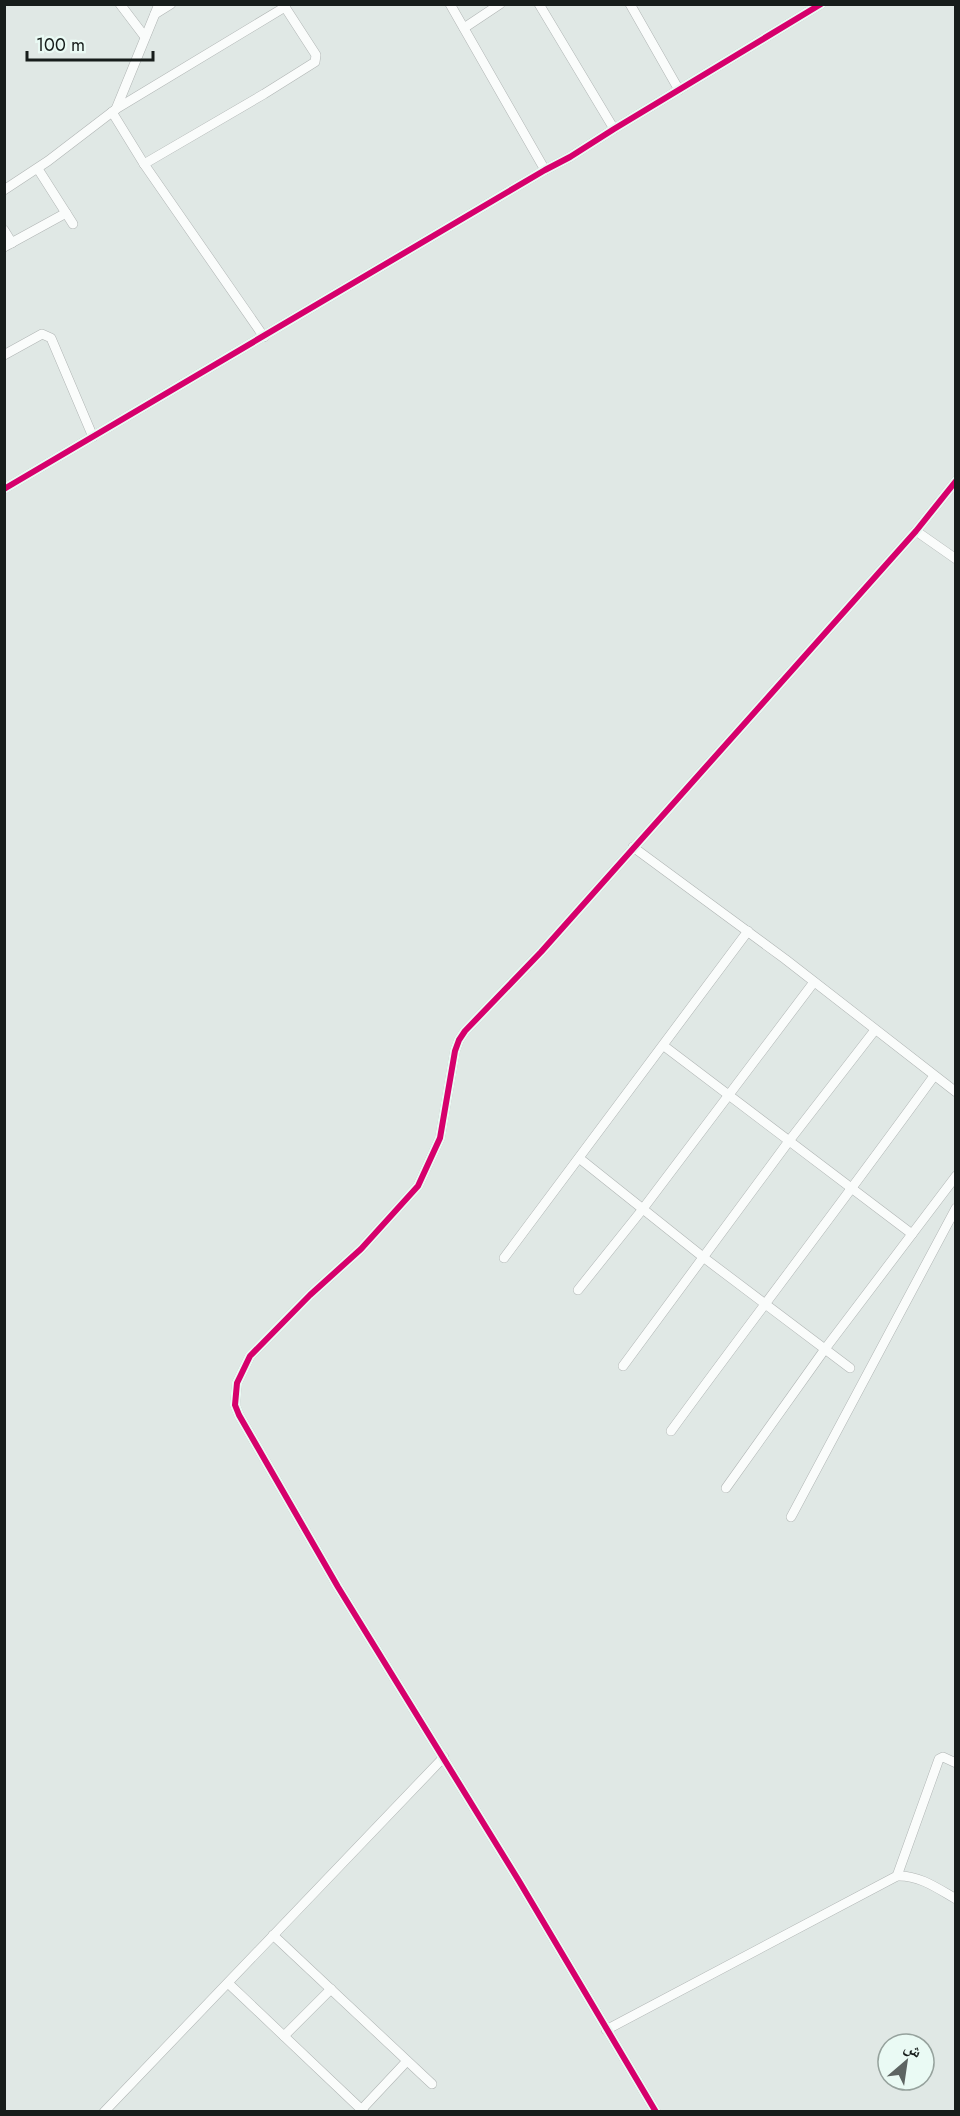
<svg xmlns="http://www.w3.org/2000/svg" width="960" height="2116" viewBox="0 0 960 2116" font-family="Jost,'Noto Naskh Arabic',sans-serif">
<style>
.lines{fill:none;stroke-linecap:round;stroke-linejoin:round}
.minor-casing{stroke:#b0b5b4;stroke-width:10}
.minor{stroke:#fafcfb;stroke-width:9}
.cycleway-casing{stroke:#eafaf4;stroke-width:10}
.cycleway{stroke:#d6006c;stroke-width:6}
</style>
<rect width="100%" height="100%" fill="#e0e8e5"/>
<g class="lines">
<defs>
<g id="minor">
<path d="M120 4 145 37"/>
<path d="M450 4 545 170"/>
<path d="M539 4 614 129"/>
<path d="M630 4 679 90"/>
<path d="M155 14 171 4"/>
<path d="M464 28 500 4"/>
<path d="M116 109 159 4"/>
<path d="M112 112 144 164 264 337"/>
<path d="M144 164 264 94 315 62 316 55 283 4"/>
<path d="M38 169 73 224"/>
<path d="M4 190 48 161 116 109 285 7"/>
<path d="M4 230 12 243"/>
<path d="M4 247 66 213"/>
<path d="M4 355 42 334 51 338 93 437"/>
<path d="M4 489 545 170 570 157 614 129 821 4"/>
<path d="M916 531 956 559"/>
<path d="M633 847 785 959 956 1092"/>
<path d="M664 1046 912 1234"/>
<path d="M579 1158 703 1257 850 1368"/>
<path d="M504 1258 748 931"/>
<path d="M578 1290 642 1210 814 982"/>
<path d="M623 1366 789 1141 875 1030"/>
<path d="M671 1431C758 1312 848 1195 934 1076"/>
<path d="M726 1488 825 1349 956 1176"/>
<path d="M791 1517 956 1208"/>
<path d="M897 1876 939 1759 943 1757 956 1763"/>
<path d="M273 1935 432 2084"/>
<path d="M228 1983 364 2112"/>
<path d="M606 2030 897 1876C919 1875 937 1888 956 1899"/>
<path d="M284 2036 331 1989"/>
<path d="M362 2109 407 2061"/>
<path d="M104 2112 444 1757"/>
<path d="M656 2112 519 1881 338 1587 239 1415 235 1405 237 1383 250 1356 310 1295 361 1249 418 1186 440 1138 455 1051 459 1040 465 1031 541 952 916 531 956 481"/>
</g>
</defs>
<use href="#minor" class="minor-casing"/>
<use href="#minor" class="minor"/>
<defs>
<g id="cycleway">
<path d="M4 489 545 170 570 157 614 129 821 4"/>
<path d="M656 2112 519 1881 338 1587 239 1415 235 1405 237 1383 250 1356 310 1295 361 1249 418 1186 440 1138 455 1051 459 1040 465 1031 541 952 916 531 956 481"/>
</g>
</defs>
<use href="#cycleway" class="cycleway-casing"/>
<use href="#cycleway" class="cycleway"/>
</g>
<rect width="960" height="2116" fill="none" stroke="#171d1b" stroke-width="12"/>
<g transform="translate(906 2062) rotate(29)"><circle r="28" fill="#eafaf4" stroke="#96a29d" stroke-width="1.5"/>
<path d="M0-4.5L10 22L0 15L-10 22Z" fill="#5d6462"/>
<text y="-9" font-size="16" font-weight="bold" text-anchor="middle" fill="#171d1b">ش</text>
</g>
<path d="M27 51v9h126v-9" fill="none" stroke="#171d1b" stroke-width="3"/>
<text x="36" y="51" font-size="18" fill="#171d1b" stroke="#eafaf4" stroke-width="4.5" paint-order="stroke">100 m</text>
</svg>
